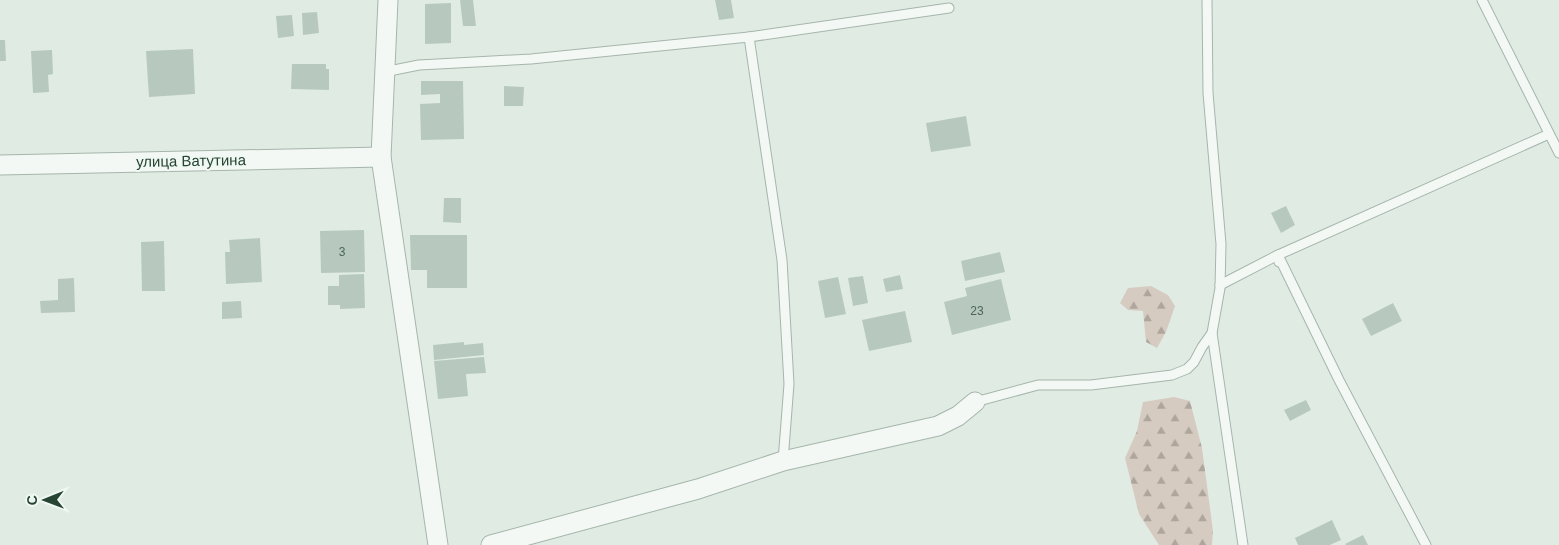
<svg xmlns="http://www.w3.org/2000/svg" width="1559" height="545" viewBox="0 0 1559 545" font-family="Helvetica,sans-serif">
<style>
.forest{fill:url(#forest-firs)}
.building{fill:#b7c9be}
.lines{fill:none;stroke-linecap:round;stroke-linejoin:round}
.service-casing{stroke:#a5b6ab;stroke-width:11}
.minor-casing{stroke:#a5b6ab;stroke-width:21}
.service{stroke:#f3f8f5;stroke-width:9}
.minor{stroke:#f3f8f5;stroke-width:19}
.labels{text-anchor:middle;stroke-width:4;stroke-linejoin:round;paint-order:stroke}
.number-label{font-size:12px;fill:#4b6556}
.street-label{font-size:15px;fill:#274433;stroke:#f0f8f3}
</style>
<defs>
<pattern id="forest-firs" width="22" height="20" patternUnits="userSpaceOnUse" patternTransform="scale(1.25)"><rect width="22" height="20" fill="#d6cbc0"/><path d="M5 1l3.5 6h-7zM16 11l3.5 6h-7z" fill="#aea69d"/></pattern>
</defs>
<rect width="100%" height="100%" fill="#e0ebe4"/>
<g class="forest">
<path d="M1151 286 1168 295 1175 306 1166 332 1157 348 1146 342 1143 311 1128 310 1120 303 1128 288Z"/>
<path d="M1174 397 1190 401 1202 448 1213 531 1212 545H1159L1139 514 1125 458 1137 431 1143 402Z"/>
</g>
<g class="building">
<path d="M460 0H473L476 26H463Z"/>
<path d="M715 0H731L734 18 719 20Z"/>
<path d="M451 3V43L425 44V4Z"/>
<path d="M317 12 319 33 303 35 302 13Z"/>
<path d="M292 15 294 36 278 38 276 16Z"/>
<path d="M0 40H5L6 61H0Z"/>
<path d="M193 49 195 94 149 97 146 51Z"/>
<path d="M52 50 53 74 48 75 49 92 33 93 31 51Z"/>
<path d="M292 64H326V69H329V90L291 89Z"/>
<path d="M421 81H463L464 139 421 140 420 104 440 103V94L421 95Z"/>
<path d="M504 86 524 87 523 106H504Z"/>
<path d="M966 116 971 146 931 152 926 123Z"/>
<path d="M444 198H461V223L443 222Z"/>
<path d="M1286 206 1295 225 1281 233 1271 213Z"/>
<path d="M364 230 365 272 321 273 320 231Z"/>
<path d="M410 235H467V288H427V270H411Z"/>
<path d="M260 238 262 282 226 284 225 252H230L229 240Z"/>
<path d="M164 241 165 291H142L141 242Z"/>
<path d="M1000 252 1005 272 965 281 961 261Z"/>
<path d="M364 274 365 308 340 309V305H328V286H339V275Z"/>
<path d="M900 275 903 289 886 292 883 279Z"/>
<path d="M863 276 868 303 853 306 848 278Z"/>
<path d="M838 277 846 314 825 318 818 281Z"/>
<path d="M74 278 75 312 41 313 40 301 58 300V279Z"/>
<path d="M1001 279 1011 320 952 335 944 302 967 296 965 288Z"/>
<path d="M241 301 242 318 222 319V302Z"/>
<path d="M1393 303 1402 321 1371 336 1362 319Z"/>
<path d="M905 311 912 342 869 351 862 320Z"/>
<path d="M464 342V345L483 343 484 355 434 360 433 345Z"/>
<path d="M484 357 486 373 466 374 468 396 438 399 434 361Z"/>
<path d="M1306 400 1311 410 1290 421 1284 410Z"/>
<path d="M1332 520 1341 540 1330 545H1298L1295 538Z"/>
<path d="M1363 535 1368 545H1346L1345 544Z"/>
</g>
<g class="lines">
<defs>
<g id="service">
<path d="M1207 0 1208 93 1221 244 1220 288 1212 333 1243 545"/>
<path d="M1482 0 1559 153"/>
<path d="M384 72 419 65 531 59 749 37"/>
<path d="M1279 262 1278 255 1339 380 1426 545"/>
<path d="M1220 285 1278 255 1549 134"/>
<path d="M975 402 1038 385H1091L1172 375 1187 369 1194 362 1202 347 1212 333"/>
<path d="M783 461 789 384 782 260 749 37 949 8"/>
</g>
<g id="minor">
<path d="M388 0 381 157 438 545"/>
<path d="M0 165 381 157"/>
<path d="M491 545 698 489 783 461 938 426 958 416 975 402"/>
</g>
</defs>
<use href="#service" class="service-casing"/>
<use href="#minor" class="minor-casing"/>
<use href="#service" class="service"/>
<use href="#minor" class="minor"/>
</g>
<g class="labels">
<g class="number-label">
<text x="342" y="256">3</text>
<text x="977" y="315">23</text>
</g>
<g class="street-label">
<text transform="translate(191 161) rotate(-1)" y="5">улица Ватутина</text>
</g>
</g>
<g transform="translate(45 500) rotate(269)" stroke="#f0f8f3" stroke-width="4" paint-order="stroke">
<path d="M0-4L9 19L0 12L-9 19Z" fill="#274433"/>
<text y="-8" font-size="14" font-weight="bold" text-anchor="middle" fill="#274433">С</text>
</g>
</svg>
